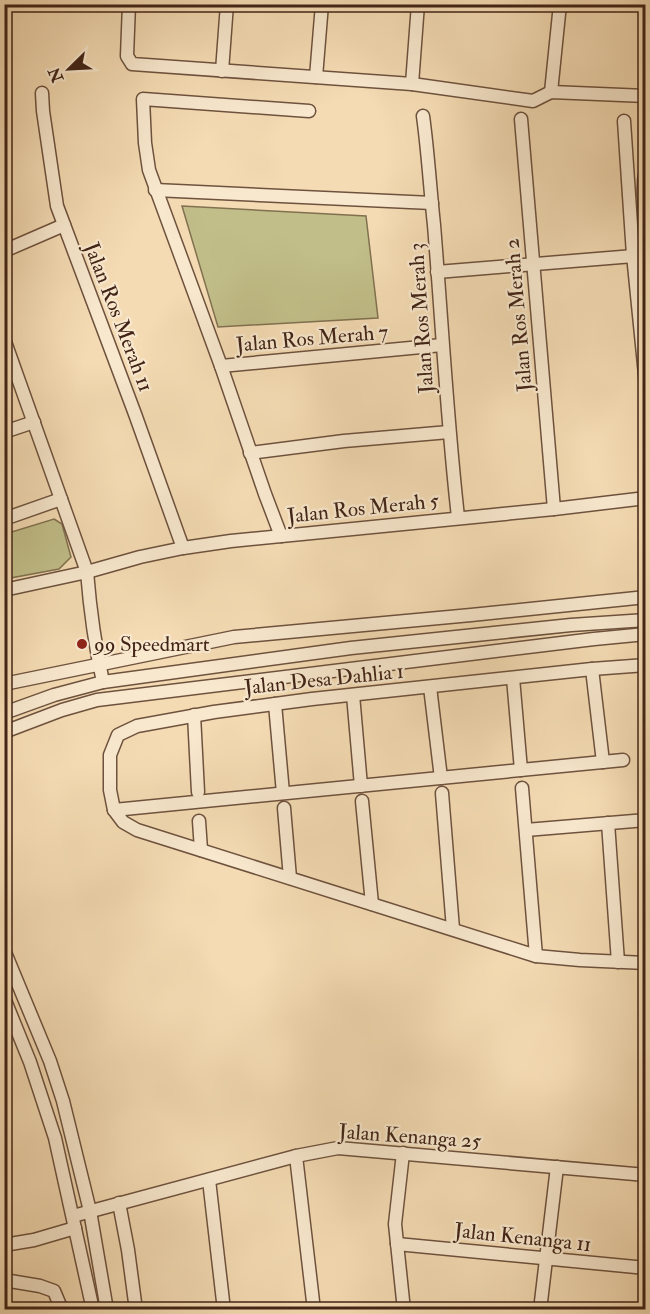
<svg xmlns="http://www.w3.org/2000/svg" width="650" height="1314" viewBox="0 0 650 1314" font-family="'IM FELL Double Pica',serif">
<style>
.green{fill:#c1be89;stroke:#817150;stroke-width:1.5}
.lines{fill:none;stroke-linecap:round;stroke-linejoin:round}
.minor-casing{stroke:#6e523e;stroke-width:15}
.minor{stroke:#f8e8ce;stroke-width:12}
.poi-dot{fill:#8f2418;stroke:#f8e8ce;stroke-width:2}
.labels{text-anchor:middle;stroke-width:4.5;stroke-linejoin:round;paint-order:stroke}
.street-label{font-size:21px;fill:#412417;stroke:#f8e8ce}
.poi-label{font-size:21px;fill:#412417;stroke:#f8e8ce;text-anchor:start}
</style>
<rect width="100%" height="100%" fill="#f4dbb3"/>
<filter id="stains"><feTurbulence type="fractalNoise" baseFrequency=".00333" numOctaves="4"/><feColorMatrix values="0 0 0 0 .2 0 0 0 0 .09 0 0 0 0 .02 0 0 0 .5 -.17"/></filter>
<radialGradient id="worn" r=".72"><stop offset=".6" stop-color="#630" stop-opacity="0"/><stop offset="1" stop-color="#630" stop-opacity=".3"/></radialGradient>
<g class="green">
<path d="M182 206 366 216 378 318 218 327Z"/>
<path d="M54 519 62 524 71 557 59 569 5 579V534Z"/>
</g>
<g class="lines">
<defs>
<g id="minor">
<path d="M129 4 127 56 132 64 412 84 533 101 551 92 646 96"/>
<path d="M222 71 227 4"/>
<path d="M316 77 322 4"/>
<path d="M412 84 418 4"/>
<path d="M551 92 560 4"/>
<path d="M42 93 43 111 57 206 135 414 183 548"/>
<path d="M423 116C428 152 430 188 434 225 442 323 447 420 458 517"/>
<path d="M521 119 554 509"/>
<path d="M624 121 633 255 646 385"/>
<path d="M646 168C642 187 644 206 646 225"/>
<path d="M155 190 432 203"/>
<path d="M4 251 64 225"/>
<path d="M437 272 646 255"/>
<path d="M4 339 87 572C90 609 95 646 103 682"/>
<path d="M221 366 442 345"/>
<path d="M4 432 34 422"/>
<path d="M250 453 344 441 449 432"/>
<path d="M4 519 61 499"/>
<path d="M281 536 265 494 221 366 149 170 145 143 143 99 309 111"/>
<path d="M4 590 87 572 140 557 183 548 231 541 554 509 646 498"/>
<path d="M646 665 592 669 312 699 214 712 137 726 118 735 110 755V790L114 810 123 822 137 830 536 956 580 960 646 963"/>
<path d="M592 669 603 762"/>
<path d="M513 678 521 770"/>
<path d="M4 684 234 637 471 615 646 597"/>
<path d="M430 687 441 778"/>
<path d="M353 695 361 786"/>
<path d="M275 704 283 793"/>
<path d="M4 713 54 695 103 682 351 648 571 625 646 620"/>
<path d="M194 715 198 792"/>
<path d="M4 732 62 710 97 700 594 639 646 634"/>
<path d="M522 788 536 956"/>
<path d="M442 793 453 929"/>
<path d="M362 801 372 904"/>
<path d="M284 808 290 878"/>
<path d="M114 810 623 760"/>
<path d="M199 821 201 850"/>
<path d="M608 823 618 962"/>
<path d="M526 830 646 820"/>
<path d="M4 950 50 1061 63 1101 90 1211 107 1310"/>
<path d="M4 998 30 1062 55 1138 93 1310"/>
<path d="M403 1153 395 1224 404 1310"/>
<path d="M296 1156 314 1310"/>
<path d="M209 1180 224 1310"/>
<path d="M119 1203 128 1250 136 1310"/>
<path d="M73 1216 296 1156 338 1148 646 1175"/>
<path d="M397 1244 646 1268"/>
<path d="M4 1245 34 1240 75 1228"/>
<path d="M4 1280 40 1286 54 1291 62 1310"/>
<path d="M540 1310 557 1167"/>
</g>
</defs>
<use href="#minor" class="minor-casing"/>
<use href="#minor" class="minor"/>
</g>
<circle class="poi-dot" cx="82" cy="644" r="6"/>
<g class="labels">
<g class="street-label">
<text transform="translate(518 315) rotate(-95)" y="7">Jalan Ros Merah 2</text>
<text transform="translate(119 317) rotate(69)" y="7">Jalan Ros Merah 11</text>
<text transform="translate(421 318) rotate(-94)" y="7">Jalan Ros Merah 3</text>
<text transform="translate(312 338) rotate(-5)" y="7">Jalan Ros Merah 7</text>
<text transform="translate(363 508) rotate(-6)" y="7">Jalan Ros Merah 5</text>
<text transform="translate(324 679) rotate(-6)" y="7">Jalan Desa Dahlia 1</text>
<text transform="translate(410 1136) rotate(4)" y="7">Jalan Kenanga 25</text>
<text transform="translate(523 1237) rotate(6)" y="7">Jalan Kenanga 11</text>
</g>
<g class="poi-label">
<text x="94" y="651">99 Speedmart</text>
</g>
</g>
<rect width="650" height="1314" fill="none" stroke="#f4dbb3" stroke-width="24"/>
<rect x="6" y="6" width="638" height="1302" fill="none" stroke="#412417" stroke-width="3"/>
<rect x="12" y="12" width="626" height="1290" fill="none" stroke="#412417" stroke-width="1.5"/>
<g transform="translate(69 69) rotate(246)" stroke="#f8e8ce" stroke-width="4.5" paint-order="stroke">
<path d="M0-4.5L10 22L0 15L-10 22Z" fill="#412417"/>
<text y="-9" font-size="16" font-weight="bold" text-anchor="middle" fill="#412417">N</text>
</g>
<rect width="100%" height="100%" filter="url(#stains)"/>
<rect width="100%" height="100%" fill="url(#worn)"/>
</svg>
